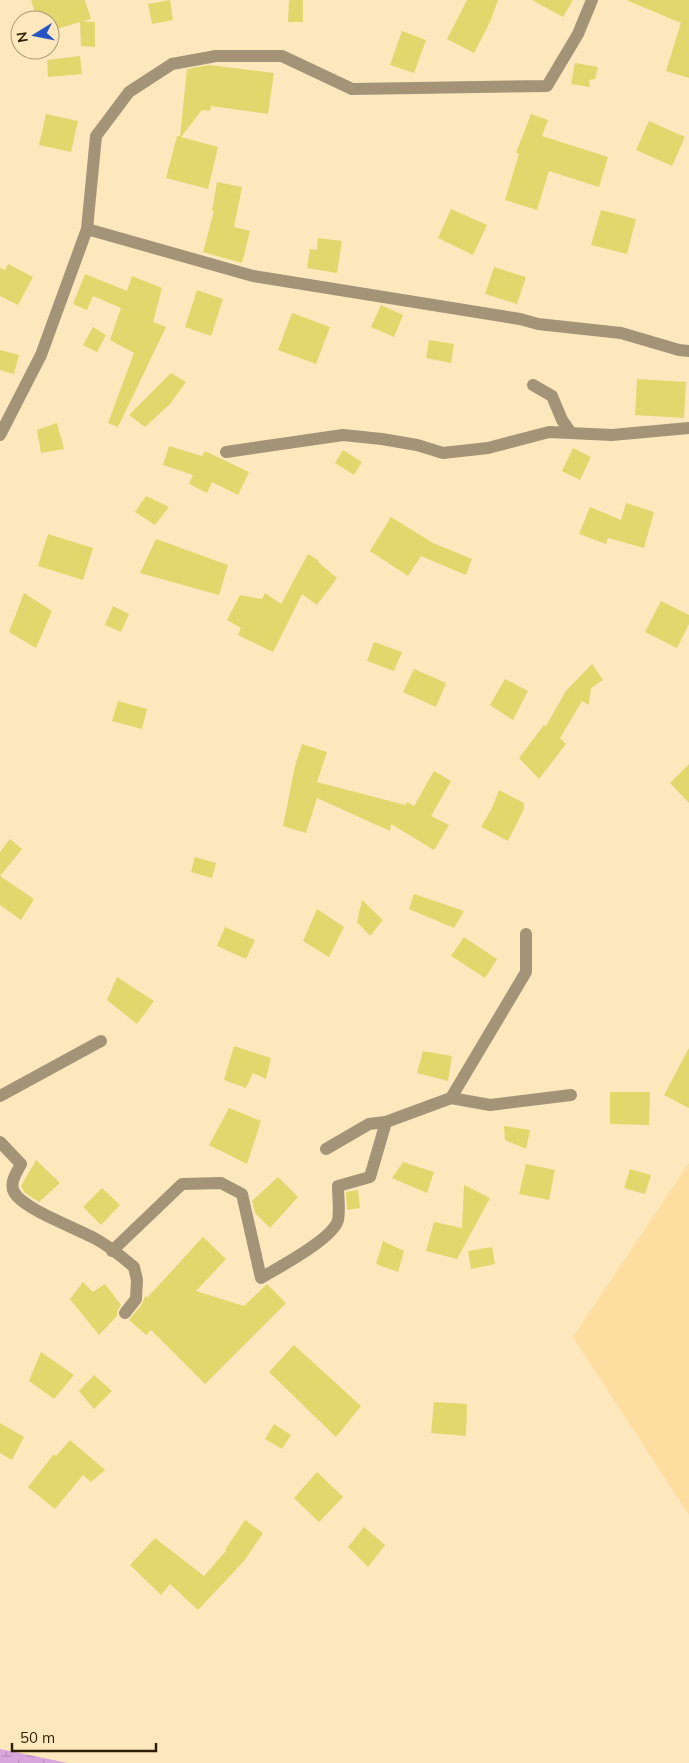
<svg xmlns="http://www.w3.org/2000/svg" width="689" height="1763" viewBox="0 0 689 1763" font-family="Mulish,sans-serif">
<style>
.built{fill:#fedea0}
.wetland{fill:url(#wetland-marsh)}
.building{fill:#e1d76d}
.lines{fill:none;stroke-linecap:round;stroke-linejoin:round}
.minor{stroke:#a39477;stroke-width:12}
</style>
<defs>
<pattern id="wetland-marsh" width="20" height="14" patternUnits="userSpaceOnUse" patternTransform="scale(1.25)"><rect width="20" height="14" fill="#d9a5dd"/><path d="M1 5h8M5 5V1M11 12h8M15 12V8" fill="none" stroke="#ba8ebc"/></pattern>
</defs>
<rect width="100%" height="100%" fill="#fde8be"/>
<path class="built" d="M689 1163V1515L573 1337Z"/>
<path class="wetland" d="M0 1749 68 1763H0Z"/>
<g class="building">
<path d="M31 0H85L91 19 82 21 95 22V47L81 46 80 22 50 31V20H37Z"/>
<path d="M170 0 173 20 152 24 148 4Z"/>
<path d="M289 0H303V22H288Z"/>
<path d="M467 0H498L490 22 474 53 447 39Z"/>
<path d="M532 0H573L563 17Z"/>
<path d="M626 0H689V78L666 71 681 23Z"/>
<path d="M402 31 426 40 414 73 390 65Z"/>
<path d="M80 56 82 74 48 77 47 60Z"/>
<path d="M575 63 598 67 595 79 589 80 590 87 571 84Z"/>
<path d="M209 65 274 73 268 114 211 106 210 111 202 110 181 137 218 147 208 189 166 178 177 136H180L187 69Z"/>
<path d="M46 114 78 121 71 152 39 145Z"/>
<path d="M531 114 548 120 542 136 608 157 599 187 549 171 537 210 505 200 519 154 516 153Z"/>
<path d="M649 121 685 137 672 166 636 150Z"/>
<path d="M217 182 242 187 234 227 250 231 242 263 203 252 214 211H212Z"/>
<path d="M451 209 487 225 473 255 438 238Z"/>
<path d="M601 210 636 219 627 254 591 245Z"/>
<path d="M318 238 342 241 337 273 307 268 310 249 317 250Z"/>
<path d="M8 264 33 277 18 305 0 296V268L5 270Z"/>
<path d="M494 267 526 277 517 304 485 294Z"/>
<path d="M85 274 127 291 132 276 162 288 153 322 166 327 118 427 108 423 134 353 110 340 121 308 93 296 87 310 73 304Z"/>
<path d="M197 290 223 299 211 336 185 327Z"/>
<path d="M381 305 403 315 394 337 371 327Z"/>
<path d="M292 313 330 327 316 364 278 350Z"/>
<path d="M93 327 106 335 97 352 83 345Z"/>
<path d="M429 340 454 344 451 363 426 358Z"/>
<path d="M0 350 19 355 14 374 0 370Z"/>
<path d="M171 373 186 382 170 404 145 427 129 415Z"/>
<path d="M637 379 686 382 684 418 635 415Z"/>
<path d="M57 423 64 449 41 453 37 430Z"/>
<path d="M169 446 202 456 205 451 249 472 238 495 212 482 207 493 189 484 193 475 163 465Z"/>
<path d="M573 448 591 457 580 480 562 471Z"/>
<path d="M343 450 362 462 354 475 335 463Z"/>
<path d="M146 496 169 507 155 525 135 512Z"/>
<path d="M626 503 654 512 644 548 608 538 606 544 579 534 590 507 621 520Z"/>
<path d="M391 517 433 543 472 559 466 575 421 556 408 576 370 551Z"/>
<path d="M48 534 93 548 83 580 38 566Z"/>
<path d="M156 539 228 565 219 595 140 573Z"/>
<path d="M308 554 319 561 318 562 337 578 317 605 302 594 273 652 238 635 241 628 227 620 240 595 262 599 265 593 281 604Z"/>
<path d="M24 593 52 611 36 648 9 632Z"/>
<path d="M661 601 689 615V624L677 648 645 632Z"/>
<path d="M113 606 129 614 121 632 105 625Z"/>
<path d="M374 642 402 652 394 671 367 661Z"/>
<path d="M592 664 603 680 591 688 589 705 582 701 560 738 566 744 539 779 519 758 544 725 546 726 566 691Z"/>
<path d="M414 669 446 683 436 707 403 692Z"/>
<path d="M505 679 528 691 513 720 490 705Z"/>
<path d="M118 701 147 709 142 729 112 721Z"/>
<path d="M302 744 327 752 317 782 405 805 407 802 414 806 434 771 451 781 431 816 449 825 434 850 391 824 390 831 317 798 306 833 283 826 295 766Z"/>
<path d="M689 764V803L670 783Z"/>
<path d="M499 790 524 803V809L508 841 481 827 492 808Z"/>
<path d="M10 839 22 849 0 876 34 899 21 920 0 905V852Z"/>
<path d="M195 857 216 863 212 878 191 872Z"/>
<path d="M414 894 464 911 454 928 409 909Z"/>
<path d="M362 900 383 920 370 936 357 922Z"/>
<path d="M317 909 344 927 329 957 303 941Z"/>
<path d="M225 927 255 940 246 959 217 946Z"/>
<path d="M464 937 497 959 485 978 451 956Z"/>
<path d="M117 977 154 1001 137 1024 107 1000Z"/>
<path d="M234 1046 271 1058 266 1079 253 1073 246 1088 224 1080Z"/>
<path d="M689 1048V1108L664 1095Z"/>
<path d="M423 1051 452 1056 448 1081 417 1073Z"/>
<path d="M610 1092H650L649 1125 610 1124Z"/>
<path d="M229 1108 261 1121 247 1164 209 1145Z"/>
<path d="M504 1126 530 1130 526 1149 505 1140Z"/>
<path d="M36 1160 60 1183 39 1202 25 1193 21 1186Z"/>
<path d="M403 1162 434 1172 427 1193 392 1178Z"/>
<path d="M526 1164 555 1170 549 1200 519 1194Z"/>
<path d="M630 1169 651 1175 645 1194 624 1188Z"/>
<path d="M278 1177 298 1197 270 1228 255 1213 252 1201Z"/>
<path d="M464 1185 490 1198 457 1259 426 1251 434 1222 462 1228Z"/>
<path d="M102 1188 120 1205 101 1225 83 1207Z"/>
<path d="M358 1190 360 1208 347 1210 346 1192Z"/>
<path d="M203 1237 226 1259 196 1291 244 1306 267 1284 286 1303 205 1384 151 1330 146 1335 129 1320 142 1304 145 1296 147 1298Z"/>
<path d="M383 1241 404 1251 398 1272 376 1264Z"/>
<path d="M492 1247 495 1264 471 1269 468 1251Z"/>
<path d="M83 1282 93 1292 105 1284 121 1305 117 1311V1316L99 1335 70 1299Z"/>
<path d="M294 1345 361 1406 336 1437 269 1372Z"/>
<path d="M41 1352 74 1375 54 1399 29 1381Z"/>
<path d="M94 1375 112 1391 94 1409 79 1391Z"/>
<path d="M434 1402 467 1404 466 1436 431 1433Z"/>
<path d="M0 1423 24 1437 12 1460 0 1453Z"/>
<path d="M274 1424 291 1435 282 1449 265 1439Z"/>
<path d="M70 1440 105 1470 91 1482 83 1475 55 1509 28 1487 54 1454 56 1456Z"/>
<path d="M317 1472 343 1497 319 1522 294 1498Z"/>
<path d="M245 1520 263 1533 244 1561 198 1610 170 1584 161 1595 130 1565 155 1538 204 1576 226 1551 225 1550Z"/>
<path d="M364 1527 385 1545 368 1567 348 1547Z"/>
</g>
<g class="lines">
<g class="minor">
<path d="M87 229 96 136 129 92 172 64 216 56H282L352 89 547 86 578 34 592 0"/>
<path d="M533 385 552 396 562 420 571 433"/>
<path d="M0 435 41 355 87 229 253 276 520 319 538 324 621 333 679 350 689 351"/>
<path d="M226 452 343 435 382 439 417 445 443 453 488 448 549 432 612 435 689 428"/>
<path d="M0 1096 101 1041"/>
<path d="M451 1098 526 972V934"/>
<path d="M0 1142 21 1164C17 1172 9 1183 14 1192 23 1209 76 1228 94 1238 108 1245 122 1257 134 1267L137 1280 136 1299 125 1313"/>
<path d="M326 1149 369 1124 386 1122 451 1098 490 1105 571 1095"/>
<path d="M112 1251 182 1184 221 1183 242 1194 261 1278C279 1267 333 1239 338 1220 340 1212 338 1195 338 1186L370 1177 386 1122"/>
</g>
</g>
<g transform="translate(35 35) rotate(260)"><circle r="24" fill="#fde8be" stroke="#a99872"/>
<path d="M0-4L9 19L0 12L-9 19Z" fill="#2855c4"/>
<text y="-8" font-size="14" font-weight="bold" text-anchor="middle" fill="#2c1f01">N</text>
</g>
<path d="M12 1743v8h144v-8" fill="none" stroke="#2c1f01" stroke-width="2.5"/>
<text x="20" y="1743" font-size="15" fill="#2c1f01" stroke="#fde8be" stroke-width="4" paint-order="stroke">50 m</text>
</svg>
